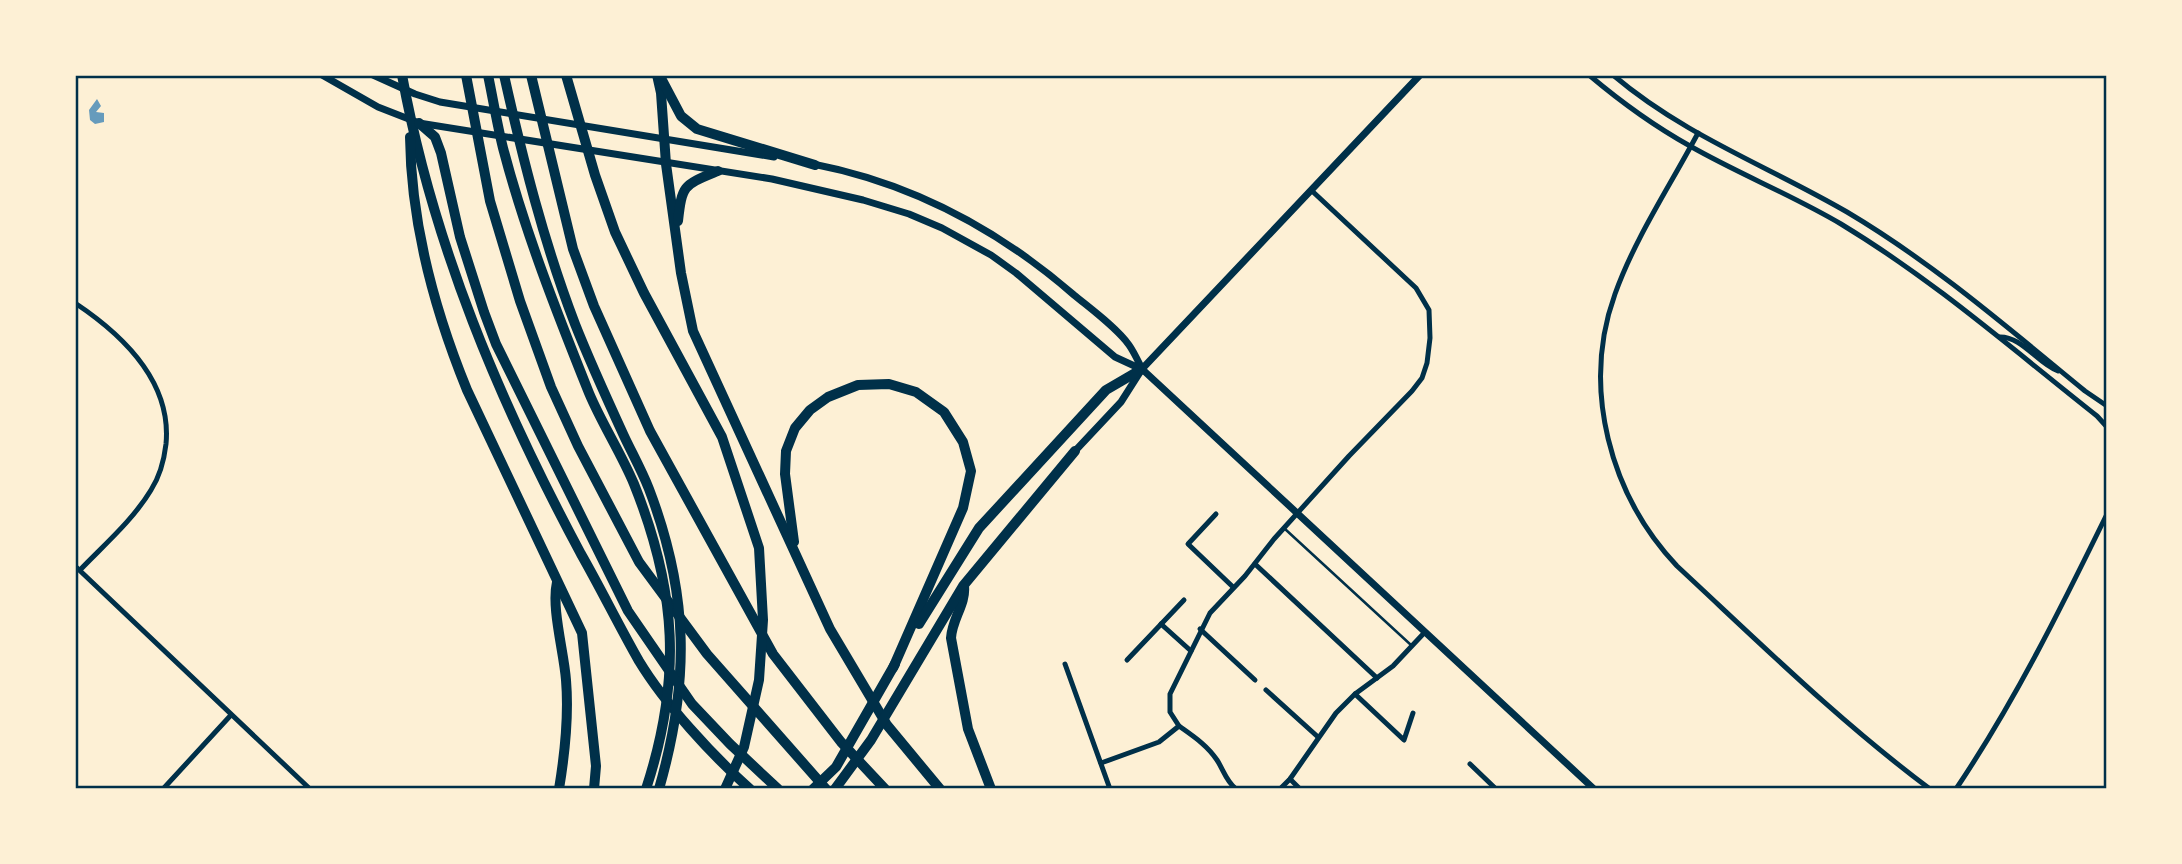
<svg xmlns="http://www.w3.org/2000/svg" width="2182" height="864" viewBox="0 0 2182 864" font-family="'Fira Sans',sans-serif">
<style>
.water{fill:#669bbc}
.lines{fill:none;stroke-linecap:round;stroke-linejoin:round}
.service{stroke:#003049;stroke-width:2.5}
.minor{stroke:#003049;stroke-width:5}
.secondary{stroke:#003049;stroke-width:7}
.motorway{stroke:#003049;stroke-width:10}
.neatline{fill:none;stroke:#003049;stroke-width:2.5}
</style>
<rect width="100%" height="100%" fill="#fdf0d5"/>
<path class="water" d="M97 99 101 106 96 112 104 113V122L95 124 90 120 89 110Z"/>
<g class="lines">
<path class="service" d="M1285 529 1411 645"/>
<g class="minor">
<path d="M1589 75C1621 102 1654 126 1690 146 1739 174 1792 195 1841 224 1935 281 2012 349 2097 416L2107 427"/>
<path d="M1613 75C1685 136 1768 166 1847 212 1933 263 2008 328 2085 391L2107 406"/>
<path d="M1698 133C1670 186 1635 238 1615 294 1581 388 1610 495 1677 566 1760 643 1840 722 1930 789"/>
<path d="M75 303C123 335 172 381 166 444 164 461 160 476 151 490 133 520 104 545 80 570"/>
<path d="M1999 337C2022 336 2037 363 2058 371"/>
<path d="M1216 514 1188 544 1233 587"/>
<path d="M1255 564 1377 678"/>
<path d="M75 566 310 789"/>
<path d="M1161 624 1191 651"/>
<path d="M1200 629 1255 680"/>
<path d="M1127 660 1184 600"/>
<path d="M1065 664 1110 789"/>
<path d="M1266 690 1318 737"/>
<path d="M1355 694 1404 740 1413 713"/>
<path d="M1179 726C1193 736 1207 745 1217 760 1224 771 1226 781 1236 789"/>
<path d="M1101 763 1159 742 1179 726 1170 712V694L1210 613 1245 576 1274 539 1349 456 1412 391 1422 378 1427 363 1430 338 1429 310 1416 288 1311 190"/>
<path d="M1470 764 1496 789"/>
<path d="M1290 779 1300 789"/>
<path d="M163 789 231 715"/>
<path d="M1280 789 1290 779 1336 713 1355 694 1393 666 1425 632"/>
<path d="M1956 789C2015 701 2061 608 2107 514"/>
</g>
<g class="secondary">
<path d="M322 75 378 107 419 123 772 179 863 200 909 214 942 228 991 255 1016 273 1115 357 1141 369"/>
<path d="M373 75 415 94 440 102 774 157"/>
<path d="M813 164C911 183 999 230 1074 295 1091 309 1117 328 1129 345 1134 352 1138 361 1142 369L1594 789"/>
<path d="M1075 451 1121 402 1142 369 1420 75"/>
</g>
<g class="motorway">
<path d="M402 75C433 245 500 403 581 554 601 589 619 626 639 661 665 704 712 755 750 789"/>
<path d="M466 75 490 201 520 301 551 387 578 446 639 562 707 654 826 789"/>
<path d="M488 75C493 99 497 124 503 148 525 232 557 313 589 393 602 424 621 453 634 484 677 591 682 679 646 789"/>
<path d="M504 75C523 160 544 243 575 324 590 362 607 399 624 436 632 453 642 471 649 489 689 594 690 681 659 789"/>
<path d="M531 75 573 249 594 306 650 431 773 654 841 742 885 789"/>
<path d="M566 75 595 175 615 232 644 293 722 437 759 548 763 620 759 680 744 747 725 789"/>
<path d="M657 75 661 93 666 164 681 273 693 331 830 629 887 725 940 789"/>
<path d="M662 80 681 116 697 129 815 165"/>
<path d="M419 123 435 137 441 153 460 237 484 312 496 344 628 611 692 704 730 744 778 789"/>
<path d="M410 137C411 224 434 309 467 390L582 633 596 766 594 789"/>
<path d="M678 221C682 184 684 185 718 171"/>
<path d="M794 542 785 474 786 451 795 428 810 410 828 397 858 385 889 384 916 392 944 412 963 442 971 471 963 508 893 668"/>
<path d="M557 582C551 608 564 652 566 680 569 716 565 753 559 789"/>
<path d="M964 586C966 604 952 619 951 638L968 729 991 789"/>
<path d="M919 624 979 528 1106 390 1142 369"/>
<path d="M813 789 836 767 895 664"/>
<path d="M835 789 871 740 963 586 1075 451"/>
</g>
</g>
<rect width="2182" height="864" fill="none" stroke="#fdf0d5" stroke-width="154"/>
<rect x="77" y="77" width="2028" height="710" class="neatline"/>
</svg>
